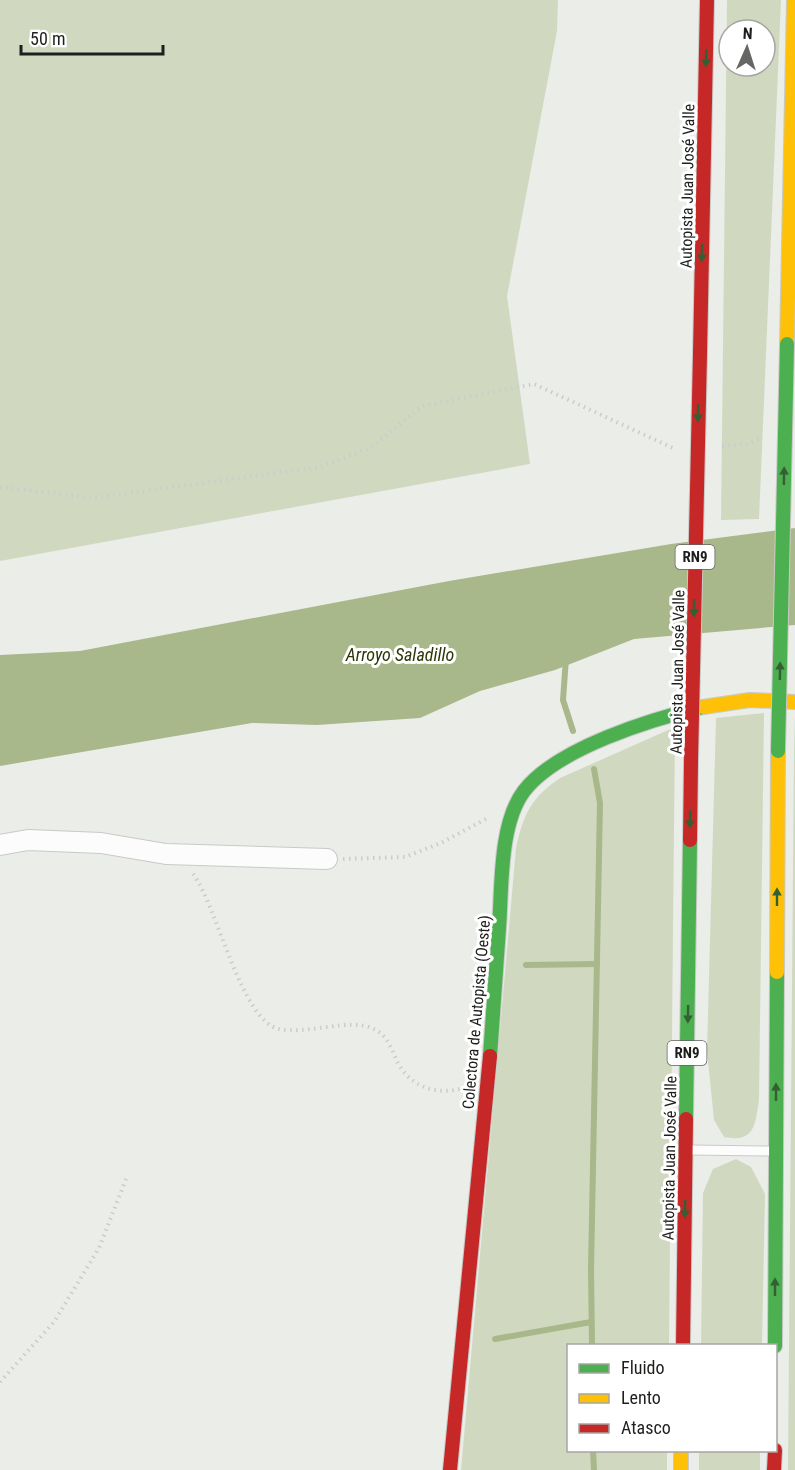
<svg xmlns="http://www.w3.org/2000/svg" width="795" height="1470" viewBox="0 0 795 1470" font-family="'Roboto Condensed',sans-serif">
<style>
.green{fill:#d0d9c0;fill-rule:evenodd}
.water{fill:#a8b88a}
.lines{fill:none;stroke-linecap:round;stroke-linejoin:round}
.stream{stroke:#a8b88a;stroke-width:6}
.lane-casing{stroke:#c9cac7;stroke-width:11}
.street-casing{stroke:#c9cac7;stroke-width:22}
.fast-casing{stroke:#c9cac7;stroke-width:16}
.slow-casing{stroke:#c9cac7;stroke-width:16}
.jam-casing{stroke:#c9cac7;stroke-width:16}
.path{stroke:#cccccb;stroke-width:4;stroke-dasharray:1.5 4.5;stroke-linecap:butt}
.lane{stroke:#fcfcfc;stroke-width:9}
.street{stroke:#fcfcfc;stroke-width:20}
.fast{stroke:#4caf50;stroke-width:14}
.slow{stroke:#ffc107;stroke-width:14}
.jam{stroke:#c62828;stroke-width:14}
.fast-bridge-casing{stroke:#c9cac7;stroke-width:16;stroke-linecap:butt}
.jam-bridge-casing{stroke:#c9cac7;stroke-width:16;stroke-linecap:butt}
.fast-bridge{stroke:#4caf50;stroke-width:14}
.jam-bridge{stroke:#c62828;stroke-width:14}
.oneway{fill:#335f33}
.labels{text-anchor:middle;stroke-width:6;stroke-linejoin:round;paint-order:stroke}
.shield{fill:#fff;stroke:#626260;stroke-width:1.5}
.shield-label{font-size:15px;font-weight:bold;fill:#1e1e1c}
.street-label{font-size:16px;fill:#1e1e1c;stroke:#fff}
.water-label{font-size:18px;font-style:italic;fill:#2b3806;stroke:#fff}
</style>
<rect width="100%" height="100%" fill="#ebede9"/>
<g class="green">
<path d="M0 0H558L557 31 507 296 530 464 0 561Z"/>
<path d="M727 0H781L759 519 721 520ZM729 30H765V66H729Z"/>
<path d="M764 713 759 1100C755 1125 755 1143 724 1137L714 1120 707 1051 716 718Z"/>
<path d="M795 716V1470H788L794 751Z"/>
<path d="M675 727 669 1345 568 1346V1450L667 1451V1470H461L516 848C524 813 531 798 560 778Z"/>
<path d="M736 1159 751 1167 765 1194 762 1345 701 1346 703 1193 713 1169Z"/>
<rect x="699" y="1451" width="61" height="19"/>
</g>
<path class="water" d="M795 528V625L634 639 555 670 480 691 420 718 317 725 252 723 0 766V655L80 651 449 581 671 544Z"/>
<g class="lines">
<g class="stream">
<path d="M566 658 563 700 573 731"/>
<path d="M526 965 597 964"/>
<path d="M495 1339 591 1322"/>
<path d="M592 1346 591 1269 600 803 594 769"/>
<path d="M593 1450 594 1470"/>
</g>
<defs>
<path id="lane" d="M691 1150 770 1151"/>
<path id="street" d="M0 845 28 840 101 843 166 854 327 859"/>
<g id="fast">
<path d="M490 1056C493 1013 496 971 499 928 502 888 499 824 524 791 557 748 652 719 703 707"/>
<path d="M686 1119 690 840"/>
<path d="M775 1346 777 972"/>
</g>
<g id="slow">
<path d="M787 344 794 0"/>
<path d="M703 707 750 700 795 702"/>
<path d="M777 972 778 751"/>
<path d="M681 1450V1470"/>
</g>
<g id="jam">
<path d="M700 354 707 0"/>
<path d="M690 840 691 761"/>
<path d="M683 1346 686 1119"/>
<path d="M450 1470 490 1056"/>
<path d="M774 1470 775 1450"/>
</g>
</defs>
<use href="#lane" class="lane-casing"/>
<use href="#street" class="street-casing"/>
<use href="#fast" class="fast-casing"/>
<use href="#slow" class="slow-casing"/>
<use href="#jam" class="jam-casing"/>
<g class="path">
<path d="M722 446 747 444 761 438"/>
<path d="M0 487 92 498 320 467 372 447 422 406 534 384 673 448"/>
<path d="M343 859 405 857 441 843 488 818"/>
<path d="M193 874C217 905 241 1021 279 1029 307 1035 351 1017 374 1029 389 1036 392 1052 399 1065 413 1089 441 1096 466 1087"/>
<path d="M0 1382 54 1322 99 1248 126 1179"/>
</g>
<use href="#lane" class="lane"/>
<use href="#street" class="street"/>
<use href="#fast" class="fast"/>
<use href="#slow" class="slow"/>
<use href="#jam" class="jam"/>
<defs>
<path id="fast-bridge" d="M778 751 787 344"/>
<path id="jam-bridge" d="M691 761 700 354"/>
</defs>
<use href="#fast-bridge" class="fast-bridge-casing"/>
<use href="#jam-bridge" class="jam-bridge-casing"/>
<use href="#fast-bridge" class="fast-bridge"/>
<use href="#jam-bridge" class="jam-bridge"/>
</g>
<defs><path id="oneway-solid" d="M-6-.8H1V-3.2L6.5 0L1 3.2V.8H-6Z" transform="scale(1.5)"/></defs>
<g class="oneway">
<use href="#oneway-solid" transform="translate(706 58) rotate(91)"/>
<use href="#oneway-solid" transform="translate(702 253) rotate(91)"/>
<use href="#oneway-solid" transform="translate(698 413) rotate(91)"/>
<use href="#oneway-solid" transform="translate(784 476) rotate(-89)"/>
<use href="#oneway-solid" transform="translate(694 608) rotate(91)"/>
<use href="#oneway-solid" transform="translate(780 671) rotate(-89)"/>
<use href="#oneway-solid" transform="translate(690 819) rotate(91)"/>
<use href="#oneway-solid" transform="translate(777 897) rotate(-90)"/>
<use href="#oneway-solid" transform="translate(688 1014) rotate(91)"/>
<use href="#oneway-solid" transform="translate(776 1092) rotate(-90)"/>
<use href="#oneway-solid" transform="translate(685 1209) rotate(91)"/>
<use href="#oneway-solid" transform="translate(775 1287) rotate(-90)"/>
</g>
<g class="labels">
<g class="shield">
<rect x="675.5" y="545" width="39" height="24" rx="4.5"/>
<rect x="667.5" y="1041" width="39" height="24" rx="4.5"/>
</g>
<g class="shield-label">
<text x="695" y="562">RN9</text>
<text x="687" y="1058">RN9</text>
</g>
<g class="street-label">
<text transform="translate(687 186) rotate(-89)" y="6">Autopista Juan José Valle</text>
<text transform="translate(677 672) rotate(-89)" y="6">Autopista Juan José Valle</text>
<text transform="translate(476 1012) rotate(-85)" y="6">Colectora de Autopista (Oeste)</text>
<text transform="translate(669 1158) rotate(-89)" y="6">Autopista Juan José Valle</text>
</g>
<g class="water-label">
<text x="400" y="661">Arroyo Saladillo</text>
</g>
</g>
<rect x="567" y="1344" width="210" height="108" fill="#ffffff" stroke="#a5a5a4" stroke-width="1.5"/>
<rect x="579" y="1364" width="30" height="9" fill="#4caf50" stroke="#a5a5a4" stroke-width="1.5"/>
<text x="621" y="1374" font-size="18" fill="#1e1e1c">Fluido</text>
<rect x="579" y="1394" width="30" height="9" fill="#ffc107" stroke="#a5a5a4" stroke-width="1.5"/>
<text x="621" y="1404" font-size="18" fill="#1e1e1c">Lento</text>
<rect x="579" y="1424" width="30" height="9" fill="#c62828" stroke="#a5a5a4" stroke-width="1.5"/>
<text x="621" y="1434" font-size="18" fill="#1e1e1c">Atasco</text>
<g transform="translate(747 48) rotate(3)"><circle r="28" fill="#ffffff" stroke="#a5a5a4" stroke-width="1.5"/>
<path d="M0-4.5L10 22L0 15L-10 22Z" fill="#666664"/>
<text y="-9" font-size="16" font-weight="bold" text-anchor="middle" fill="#1e1e1c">N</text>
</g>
<path d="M21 45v9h142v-9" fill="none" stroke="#1e1e1c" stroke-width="3"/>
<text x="30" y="45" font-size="18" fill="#1e1e1c" stroke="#ffffff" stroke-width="4.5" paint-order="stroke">50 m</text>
</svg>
